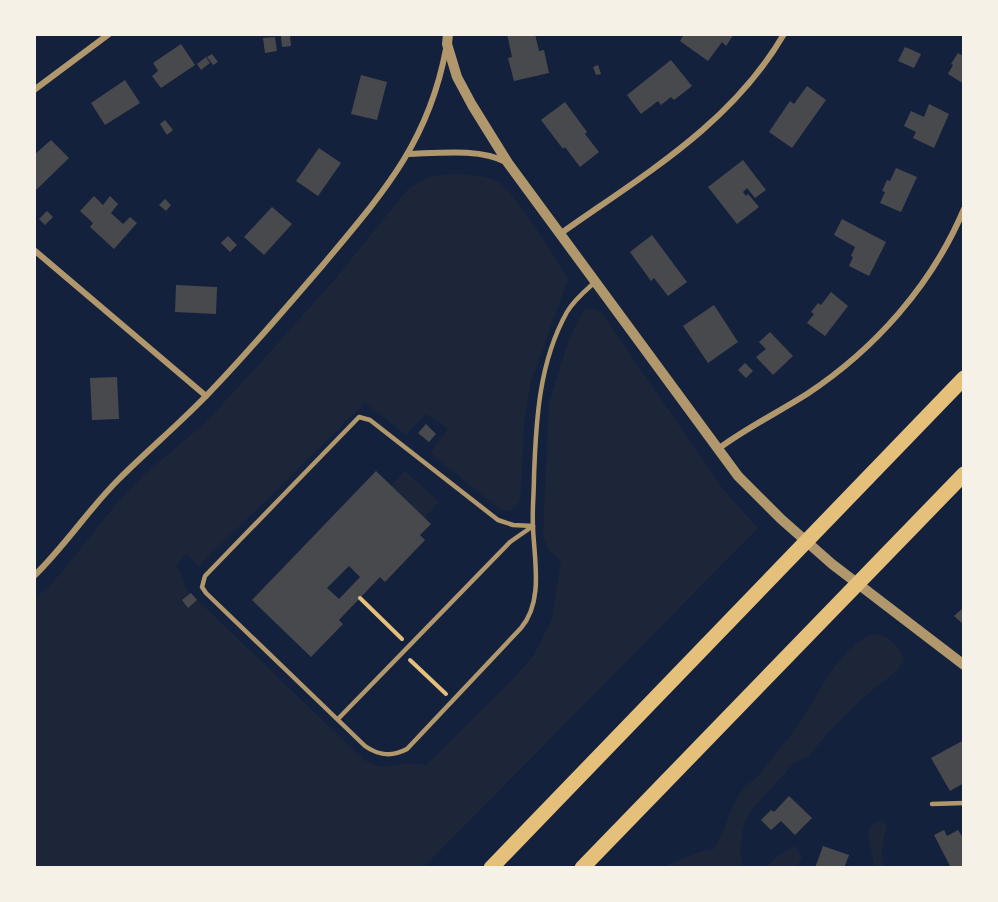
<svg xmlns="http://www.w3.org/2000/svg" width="998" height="902" viewBox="0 0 998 902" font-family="Helvetica,sans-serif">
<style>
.green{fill:#1d2539}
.building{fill:#48494c;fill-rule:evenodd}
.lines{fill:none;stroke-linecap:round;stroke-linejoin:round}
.path{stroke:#e5c07b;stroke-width:4}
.service{stroke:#b1986c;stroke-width:4.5}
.minor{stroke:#b1986c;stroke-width:6}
.tertiary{stroke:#b1986c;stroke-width:10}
.motorway{stroke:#e5c07b;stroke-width:15}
</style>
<rect width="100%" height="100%" fill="#14213d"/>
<g class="green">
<path d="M451 174C466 175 482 174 497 181 512 188 558 261 568 279L531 381 524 421 521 491 519 503 509 511 501 510 430 453 448 429 426 414 406 435 365 403 199 566 186 554 177 565 187 590 364 760 381 767 410 763 426 765 514 678 534 655 552 619 561 561 548 549 543 535 549 403 569 339 584 310 593 308 601 312 723 489 758 528 424 867 35 868V598L47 588 62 572 116 504 146 473 205 423 261 362 336 278 408 189 429 177Z"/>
<path d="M405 471 439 502 424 518 391 486Z"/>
<path d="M873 634C889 635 898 645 904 659L898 670 865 696 826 735 809 756 794 763 749 813 743 828 740 851 743 867H662L699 852 714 849C725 832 728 813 739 795 743 787 752 782 758 776 769 763 779 749 790 736 814 707 835 648 873 634Z"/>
<path d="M881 819 887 826C884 839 878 857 886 867H874L869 840V828Z"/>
<path d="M794 846 802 856 797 867H766L778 856Z"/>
</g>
<g class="building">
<path d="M507 34H535L539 51 544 50 549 73 514 81 508 58 512 57Z"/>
<path d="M684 34H734L726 46 722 42 708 61 680 41Z"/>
<path d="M290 35 291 46 282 47 281 36Z"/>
<path d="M275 37 277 51 265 53 263 38Z"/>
<path d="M181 44 195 65 161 88 152 76 158 71 153 63Z"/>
<path d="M905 47 921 54 914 68 898 61Z"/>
<path d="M964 50V84L948 74 953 65 951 64 958 53 961 55Z"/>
<path d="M212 54 218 62 213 65 207 57Z"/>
<path d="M206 57 210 63 201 70 197 64Z"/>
<path d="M671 60 692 86 674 100 671 97 661 105 658 101 641 114 627 95Z"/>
<path d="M598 65 601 74 596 75 593 67Z"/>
<path d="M361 75 387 82 377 120 351 114Z"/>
<path d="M125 80 140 103 105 125 91 103Z"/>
<path d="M807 86 826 100 792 148 769 132 790 101 794 104Z"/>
<path d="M565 102 587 132 585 134 599 152 580 167 565 147 563 149 541 120Z"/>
<path d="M929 104 949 114 934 148 913 138 916 132 904 126 911 111 924 117Z"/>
<path d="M165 120 173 130 167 135 160 124Z"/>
<path d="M51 140 69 158 34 192V155Z"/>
<path d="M319 148 341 163 318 196 296 181Z"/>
<path d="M743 160 766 190 755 198 747 188 743 192 746 196 748 194 759 207 737 224 708 187Z"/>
<path d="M896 168 917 177 901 212 880 203 885 192 882 191 887 180 890 181Z"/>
<path d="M94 196 103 205 110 196 118 204 111 213 123 224 130 217 137 223 114 249 90 227 93 223 80 211Z"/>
<path d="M165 199 171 205 166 211 159 205Z"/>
<path d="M272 207 292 224 264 255 244 237Z"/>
<path d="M47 211 53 217 45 225 39 219Z"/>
<path d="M842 219 886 242 869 276 849 266 853 257 851 256 855 247 834 235Z"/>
<path d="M652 235 687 282 668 296 654 278 651 281 630 252Z"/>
<path d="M228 236 237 245 230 252 221 243Z"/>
<path d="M176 285 217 287 216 314 175 312Z"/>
<path d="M831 292 848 306 825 336 807 323 814 314 811 312 818 303 821 305Z"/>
<path d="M714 305 738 342 708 363 683 326Z"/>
<path d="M770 332 793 356 773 375 756 357 766 349 759 342Z"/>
<path d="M745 363 753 371 746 378 738 370Z"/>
<path d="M117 377 119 419 92 420 90 378Z"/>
<path d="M426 424 436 434 429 442 418 433Z"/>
<path d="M376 471 431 524 420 535 425 540 385 582 380 577 339 620 343 624 311 657 252 600ZM349 566 360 577 339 599 327 588Z"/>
<path d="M191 593 197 600 188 608 182 600Z"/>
<path d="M964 607V625L954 616Z"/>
<path d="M964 740V783L950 791 931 758Z"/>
<path d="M789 796 812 818 795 835 781 821 771 830 761 820 771 810 774 812Z"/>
<path d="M944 830 947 836 958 830 964 839V868H951L934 835Z"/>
<path d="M823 846 849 855 844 868H815Z"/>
</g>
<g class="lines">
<g class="path">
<path d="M360 598 402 639"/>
<path d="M410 660 446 694"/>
</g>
<g class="service">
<path d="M533 526 513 525 498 520 370 420 359 417 205 576 202 587 206 593 365 746C379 756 392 757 407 749L521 628C544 601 534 559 533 527 532 510 534 493 534 476 536 420 539 362 567 312 574 300 585 291 595 282"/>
<path d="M338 719 510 542 533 526"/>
<path d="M932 804 964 803"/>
</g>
<g class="minor">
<path d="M34 90 109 34"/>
<path d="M409 154C438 153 480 148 506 162"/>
<path d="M560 234C643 175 731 125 784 34"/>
<path d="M34 250 206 396"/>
<path d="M718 449C746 428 777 413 807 394 875 349 932 285 964 209"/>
<path d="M34 576C65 546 88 510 118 480 147 451 178 425 207 395 247 354 284 310 322 266 382 194 428 144 446 49"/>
</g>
<path class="tertiary" d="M448 34 447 44 457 77 472 105 508 163 738 476 781 519 832 564 964 665"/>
<g class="motorway">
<path d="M491 868 964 378"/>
<path d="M582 868 964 474"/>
</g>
</g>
<rect width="998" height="902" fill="none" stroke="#f6f1e7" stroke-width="72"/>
</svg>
